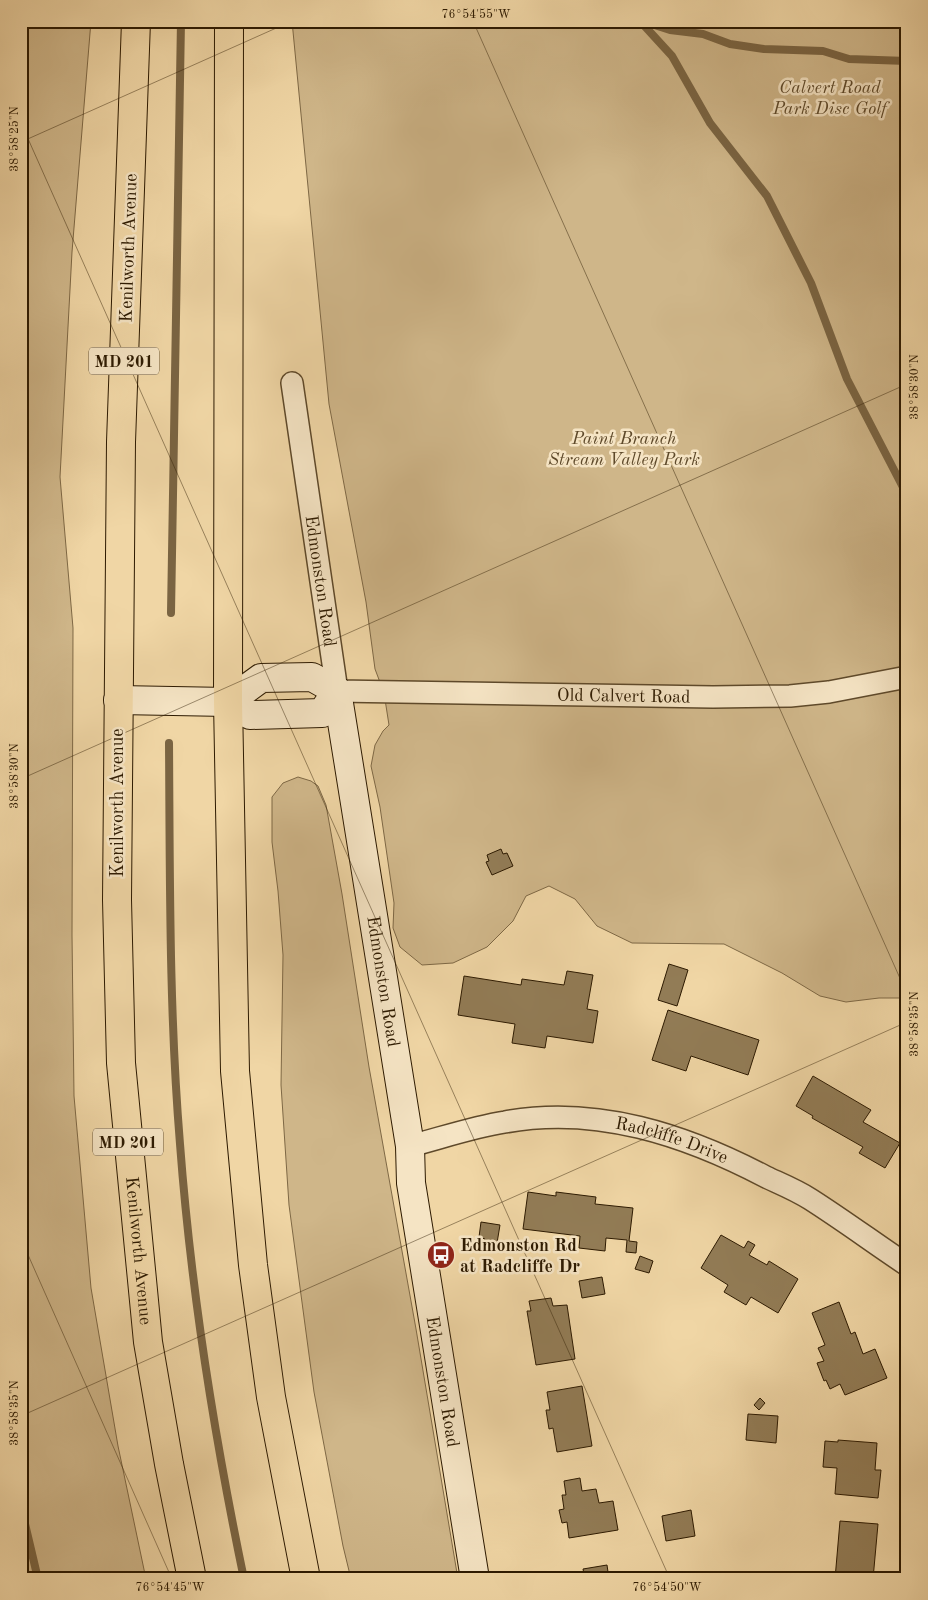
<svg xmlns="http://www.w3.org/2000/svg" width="928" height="1600" viewBox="0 0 928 1600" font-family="'Old Standard TT',serif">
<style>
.green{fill:#cfb689;stroke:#7e6845}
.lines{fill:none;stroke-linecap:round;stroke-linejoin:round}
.stream{stroke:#7a6442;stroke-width:8}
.building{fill:#927c56;stroke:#2d1a01}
.street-casing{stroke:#5e492a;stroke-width:24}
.secondary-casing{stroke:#2d1a01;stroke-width:30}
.primary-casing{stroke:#2d1a01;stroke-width:30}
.street{stroke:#f5e4c4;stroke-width:21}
.secondary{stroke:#f5e4c4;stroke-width:28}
.primary{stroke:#f0d6a5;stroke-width:28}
.ticks{fill:none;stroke:#2d1a01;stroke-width:1;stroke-opacity:0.45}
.labels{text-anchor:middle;stroke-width:5;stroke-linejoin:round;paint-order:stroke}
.shield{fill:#f5e4c4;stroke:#69573c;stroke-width:1}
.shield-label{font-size:16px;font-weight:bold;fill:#2d1a01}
.park-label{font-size:18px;font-style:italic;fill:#5e492a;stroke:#f5e4c4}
.street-label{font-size:18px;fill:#2d1a01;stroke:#f5e4c4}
.poi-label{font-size:18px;font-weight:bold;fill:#2d1a01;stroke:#f5e4c4;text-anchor:start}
.neatline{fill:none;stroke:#2d1a01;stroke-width:2}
.ticks-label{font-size:12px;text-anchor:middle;fill:#2d1a01}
</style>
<rect width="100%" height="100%" fill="#f0d6a5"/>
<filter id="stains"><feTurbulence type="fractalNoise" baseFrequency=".004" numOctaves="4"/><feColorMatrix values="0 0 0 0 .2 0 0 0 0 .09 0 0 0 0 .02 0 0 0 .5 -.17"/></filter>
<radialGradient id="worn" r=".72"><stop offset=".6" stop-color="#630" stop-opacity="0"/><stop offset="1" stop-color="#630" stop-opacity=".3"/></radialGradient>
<g class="green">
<path d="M21 21H91L72 252 60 477 73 628 72 935 74 1096 91 1288 118 1446 146 1579H21Z"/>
<path d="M292 21H907V998H879L846 1002 820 996 782 973 724 944 632 943 597 926 575 899 549 886 526 896 513 921 487 947 453 963 422 965 400 947 393 928 394 903 380 807 371 766 375 745 383 731 389 725 384 693 375 669 366 602 329 404Z"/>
<path d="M298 777 311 781 318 786 326 805 342 894 369 1067 416 1329 458 1579H351L343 1546 314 1392 289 1205 281 1085 283 955 278 891 272 842V797L283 783Z"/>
</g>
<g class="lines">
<g class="stream">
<path d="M640 21 672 56 710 123 767 196 811 283 847 379 907 495"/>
<path d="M642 21 670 30 703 34 730 44 764 49 823 51 849 59 907 61"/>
<path d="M171 613 181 21"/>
<path d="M169 743C170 877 169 1011 180 1144 191 1291 214 1435 244 1579"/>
<path d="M21 1507 38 1579"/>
</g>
</g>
<g class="building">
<path d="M501 849 503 854 507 853 513 866 492 875 486 862 489 861 487 855Z"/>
<path d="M669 964 688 970 677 1006 658 1000Z"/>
<path d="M567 971 593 975 587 1009 598 1011 593 1043 547 1036 545 1048 512 1043 515 1024 458 1015 464 976 521 985 522 979 564 985Z"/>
<path d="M668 1010 759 1040 748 1075 691 1056 686 1071 652 1060Z"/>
<path d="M813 1076 871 1110 863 1122 900 1143 885 1168 859 1153 863 1147 812 1118 813 1116 796 1106Z"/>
<path d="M528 1192 556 1196V1192L596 1197 595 1204 633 1208 629 1241 637 1242 636 1253 626 1252 627 1240 606 1238 605 1251 579 1248 580 1236 523 1229Z"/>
<path d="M481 1222 500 1225 496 1249 483 1247 485 1239 479 1237Z"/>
<path d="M721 1235 744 1248 748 1241 755 1245 749 1255 767 1265 769 1261 798 1279 778 1313 751 1297 746 1305 724 1292 728 1285 701 1268Z"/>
<path d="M640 1256 653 1261 649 1273 635 1269Z"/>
<path d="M602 1277 605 1294 582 1298 579 1281Z"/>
<path d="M551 1298 553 1306 567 1305 575 1359 536 1365 527 1311H531L529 1301Z"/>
<path d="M839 1302 851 1334 855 1332 863 1354 875 1349 887 1378 845 1395 840 1384 830 1389 826 1380 824 1381 817 1363 824 1361 818 1348 825 1345 812 1313Z"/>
<path d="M582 1386 592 1446 557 1452 553 1428 549 1429 546 1410H550L547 1392Z"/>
<path d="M760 1398 765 1403 759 1410 754 1405Z"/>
<path d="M748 1414 778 1416 776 1443 746 1440Z"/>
<path d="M838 1440 877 1443 875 1470H881L878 1498 835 1494 837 1468 823 1467 825 1441 838 1442Z"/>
<path d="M580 1478 582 1491 596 1489 599 1503 613 1501 618 1530 569 1538 567 1522 562 1523 559 1510 564 1509 562 1495H566L564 1481Z"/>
<path d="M691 1510 695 1536 666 1541 662 1516Z"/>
<path d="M840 1521 878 1524 873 1579H835Z"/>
<path d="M607 1565 609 1579H585L583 1569Z"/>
</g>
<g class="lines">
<defs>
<g id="street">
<path id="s1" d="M292 383 337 691 713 697 790 696 829 692 907 677"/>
<path id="s2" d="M410 1146C441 1138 473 1127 505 1122 596 1105 686 1135 766 1177 781 1184 796 1190 810 1199 843 1220 874 1243 907 1265"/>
</g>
<g id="secondary">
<path id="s3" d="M337 691 410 1146 411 1183 475 1579"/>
<path d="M118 700 228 702 250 715 322 713 337 691"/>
<path d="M228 702 261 678 312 677 337 691"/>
</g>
<g id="primary">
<path id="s4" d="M136 21 121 442 117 900 121 1063 148 1342 169 1464 192 1579"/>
<path d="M229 21 228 702 235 1071 253 1265 271 1397 306 1579"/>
</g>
</defs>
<use href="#street" class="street-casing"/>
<use href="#secondary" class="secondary-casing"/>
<use href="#primary" class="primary-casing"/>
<use href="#street" class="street"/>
<use href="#secondary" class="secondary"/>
<use href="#primary" class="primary"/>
</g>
<path class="ticks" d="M473 21 907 994M21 123 670 1579M21 142 292 21M21 779 907 384M21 1239 172 1579M21 1416 907 1022"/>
<defs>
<symbol id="bus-disc" viewBox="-11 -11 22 22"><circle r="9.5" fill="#8f2418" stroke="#f5e4c4"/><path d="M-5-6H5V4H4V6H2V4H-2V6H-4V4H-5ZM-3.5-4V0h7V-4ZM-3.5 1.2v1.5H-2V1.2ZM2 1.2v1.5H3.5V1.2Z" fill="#fff"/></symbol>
</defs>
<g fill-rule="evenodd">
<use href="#bus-disc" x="425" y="1239" width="32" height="32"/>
</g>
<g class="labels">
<g class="shield">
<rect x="89" y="347.5" width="70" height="27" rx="4"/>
<rect x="93" y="1128.5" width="70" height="27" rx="4"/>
</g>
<g class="shield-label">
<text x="124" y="367">MD 201</text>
<text x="128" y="1148">MD 201</text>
</g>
<g class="park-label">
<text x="830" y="93">Calvert Road<tspan x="830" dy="21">Park Disc Golf</tspan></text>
<text x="624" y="444">Paint Branch<tspan x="624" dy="21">Stream Valley Park</tspan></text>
</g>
<g class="street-label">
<text transform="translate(128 248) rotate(-88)" y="6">Kenilworth Avenue</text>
<text dy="6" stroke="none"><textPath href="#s1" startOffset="200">Edmonston Road</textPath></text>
<text dy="6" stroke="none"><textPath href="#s1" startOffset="598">Old Calvert Road</textPath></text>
<text transform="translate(117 803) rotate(-90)" y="6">Kenilworth Avenue</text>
<text dy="6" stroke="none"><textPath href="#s3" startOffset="294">Edmonston Road</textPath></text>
<text dy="6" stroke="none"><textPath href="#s2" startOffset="268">Radcliffe Drive</textPath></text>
<text dy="6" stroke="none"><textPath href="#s4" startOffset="1231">Kenilworth Avenue</textPath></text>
<text dy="6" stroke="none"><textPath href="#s3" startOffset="699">Edmonston Road</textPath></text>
</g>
<g class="poi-label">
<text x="460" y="1251">Edmonston Rd<tspan x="460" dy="21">at Radcliffe Dr</tspan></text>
</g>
</g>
<rect width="928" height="1600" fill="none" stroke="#f0d6a5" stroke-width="55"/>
<rect x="28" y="28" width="872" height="1544" class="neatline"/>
<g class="ticks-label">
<text x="476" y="18">76°54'55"W</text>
<text transform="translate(14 139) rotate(-90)" y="4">38°58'25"N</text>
<text transform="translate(914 387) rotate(-90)" y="4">38°58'30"N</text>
<text transform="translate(14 776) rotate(-90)" y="4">38°58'30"N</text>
<text transform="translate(914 1024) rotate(-90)" y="4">38°58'35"N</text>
<text transform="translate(14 1413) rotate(-90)" y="4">38°58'35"N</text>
<text x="170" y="1591">76°54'45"W</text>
<text x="667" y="1591">76°54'50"W</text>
</g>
<rect width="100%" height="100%" filter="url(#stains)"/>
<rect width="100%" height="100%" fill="url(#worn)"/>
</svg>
